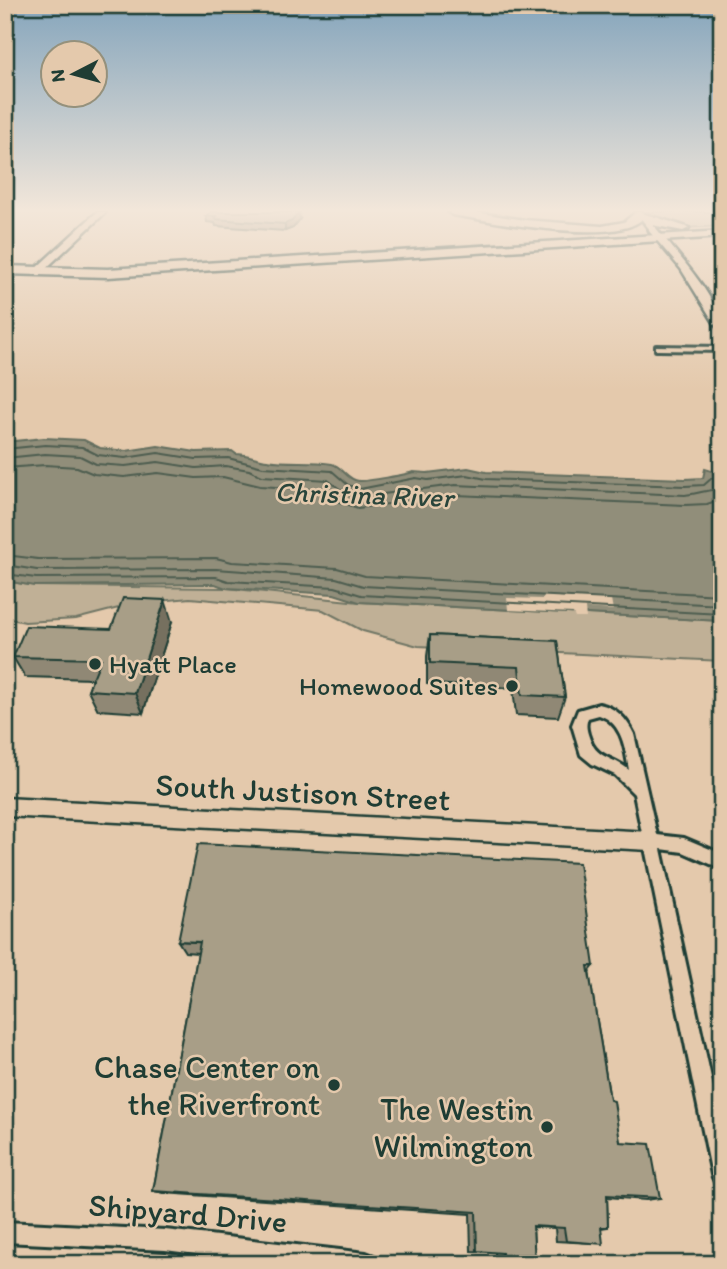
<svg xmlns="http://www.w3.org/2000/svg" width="727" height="1269" viewBox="0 0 727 1269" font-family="Itim,sans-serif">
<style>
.green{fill:#c0b096;stroke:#707665;stroke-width:2}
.water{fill:#918e7a;stroke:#636e5e;stroke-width:2}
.pier{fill:#e4c9ac}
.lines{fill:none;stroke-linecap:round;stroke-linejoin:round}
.shore{stroke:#4d5d50;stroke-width:2}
.minor-casing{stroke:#1f3d34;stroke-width:6}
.tertiary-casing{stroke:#1f3d34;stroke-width:5}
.primary-casing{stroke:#1f3d34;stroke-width:5}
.minor{fill:#e4c9ac;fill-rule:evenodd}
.tertiary{fill:#e4c9ac;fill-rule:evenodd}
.primary{fill:#e4c9ac;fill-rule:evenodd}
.wall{fill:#908874;stroke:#1f3d34;stroke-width:2}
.shaded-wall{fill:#766f5e;stroke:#1f3d34;stroke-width:2}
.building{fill:#a89e87;stroke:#1f3d34;stroke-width:2}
.poi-dot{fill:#1f3d34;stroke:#e4c9ac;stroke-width:2.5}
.labels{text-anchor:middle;stroke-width:5;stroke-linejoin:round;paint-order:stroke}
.poi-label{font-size:26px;fill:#1f3d34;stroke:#e4c9ac;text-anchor:start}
.water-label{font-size:28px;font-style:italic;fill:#2a453b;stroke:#e4c9ac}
.near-street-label{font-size:32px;fill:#1f3d34;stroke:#e4c9ac}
.near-poi-label{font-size:32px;fill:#1f3d34;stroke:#e4c9ac;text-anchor:end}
</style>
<rect width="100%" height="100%" fill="#e4c9ac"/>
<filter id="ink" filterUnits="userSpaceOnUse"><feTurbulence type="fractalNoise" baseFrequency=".0143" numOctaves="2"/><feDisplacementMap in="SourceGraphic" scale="14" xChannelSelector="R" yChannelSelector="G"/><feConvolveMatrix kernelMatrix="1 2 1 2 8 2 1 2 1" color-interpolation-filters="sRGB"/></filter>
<g filter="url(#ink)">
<g class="green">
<path d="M639 212H722V226L683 228 642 216Z"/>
<path d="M5 581 35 586 226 588 359 602 722 621V661L418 646 363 631 323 610 190 598 138 603 76 619 25 622 5 618Z"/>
</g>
<path class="water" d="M44 438 84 440 100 448 126 451 158 446 196 452 232 451 236 454C247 454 257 459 267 460 288 464 311 460 332 464 342 466 347 480 359 481 365 482 409 474 413 472L427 473 468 468 486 472 685 479 703 478 705 469 722 474V621L359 602 334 594 226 588 215 584 35 586 5 581V442Z"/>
<path class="pier" d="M543 596 611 599 613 610 585 608 586 618H575L573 613 508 610 507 598 543 599Z"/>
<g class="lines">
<g class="shore">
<path d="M5 449 45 445 82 447 98 455 125 458 158 453 196 459 228 458 263 467 332 471 348 485 360 489 416 478 428 480 467 475 486 479 685 486 704 485 712 478 722 480"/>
<path d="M5 458 45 454 80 456 96 464 125 466 158 462 196 468 226 466 249 470 262 476 328 480 345 493 359 497 455 485 685 495C697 494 714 488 722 489"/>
<path d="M5 468 45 465 77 467 94 474 124 477 158 473 196 478 223 477 260 486 323 490 340 502 358 508 456 495 685 505 707 504 722 499"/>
<path d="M5 555 38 559 216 558 232 562 337 568 365 576 722 595"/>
<path d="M5 565 37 570 216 569 336 578 363 586 722 605"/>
<path d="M5 574 36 578 216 577 228 581 335 587 361 595 722 614"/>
</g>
<defs>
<g id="minor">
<path d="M636 212H642L655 229 654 230H650Z"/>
<path d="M656 346 722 347V351L659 350H656Z"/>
<path d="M599 704C617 708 626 718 634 734L657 835 684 838 722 854V869L683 852 661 849 722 1128V1185L715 1182 712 1175 634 794 615 775 592 764 581 755 572 725 578 710ZM599 715C623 723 625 749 629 770 612 755 596 761 588 734 586 727 586 724 588 718Z"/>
<path d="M5 1222 165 1230 366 1253 374 1256 377 1264H276L165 1250 5 1242Z"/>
</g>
<g id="tertiary">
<path d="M97 212H106L40 274H34V270Z"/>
<path d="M649 227H655C674 250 722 302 722 330L718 329 681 269 649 231Z"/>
<path d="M5 798 650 832 657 834 660 841 657 848 650 850 5 816Z"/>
</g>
<g id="primary">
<path d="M448 212H474L525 220 602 226 624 222 636 212C640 212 685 226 689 228L683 231 652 225 642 219C616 246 491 221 453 215Z"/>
<path d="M722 231V237L108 277 5 274V266L108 269Z"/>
</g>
</defs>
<use href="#minor" class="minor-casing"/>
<use href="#tertiary" class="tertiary-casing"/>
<use href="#primary" class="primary-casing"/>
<use href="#minor" class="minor"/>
<use href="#tertiary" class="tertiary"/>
<use href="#primary" class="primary"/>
</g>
<g class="wall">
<path d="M206 216 300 219 293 228 285 231 216 226 215 223 207 222Z"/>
<path d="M172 622 143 713 98 710 88 690 92 679 25 677 13 657 111 629Z"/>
<path d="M430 635 557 641 565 697 558 717 516 715 513 688 427 684V656Z"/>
<path d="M178 941 594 966 589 972 610 1100 620 1142 660 1198 646 1200 607 1197 608 1227 601 1228 591 1243 556 1241 555 1228 533 1227 535 1264H495V1252L471 1251 470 1214 163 1193 153 1191 198 953 185 952Z"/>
</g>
<g class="shaded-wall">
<path d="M299 212 300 219 293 228 285 231V224Z"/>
<path d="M165 600 172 622 143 713 135 693Z"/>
</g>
<g class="building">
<path d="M211 212H299L292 221 285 224 215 219 217 216H206Z"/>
<path d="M123 598 165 600 135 693 88 690 101 659 13 657 26 626 111 629Z"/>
<path d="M430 635 557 641 565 697 522 695 519 667 430 663Z"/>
<path d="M198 844 579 863 594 966H588L610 1100 614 1101 620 1142 650 1144 660 1198 607 1195 608 1227H601L603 1244 566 1241 564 1228 533 1226 535 1264H502V1253L477 1251 476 1212 153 1191 200 942 178 941Z"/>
</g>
</g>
<linearGradient id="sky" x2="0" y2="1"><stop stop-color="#85a5bc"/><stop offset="0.54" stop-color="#f3e7da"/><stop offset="1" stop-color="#f3e7da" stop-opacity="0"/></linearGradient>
<rect width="727" height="390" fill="url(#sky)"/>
<g class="poi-dot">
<circle cx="95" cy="664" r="7"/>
<circle cx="512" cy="686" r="7"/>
<circle cx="334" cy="1085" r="7"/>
<circle cx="547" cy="1127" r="7"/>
</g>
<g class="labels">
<g class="poi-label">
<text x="109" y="673">Hyatt Place</text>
<text x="498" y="695" text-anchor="end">Homewood Suites</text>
</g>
<g class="water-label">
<text transform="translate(364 494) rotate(2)" y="10">Christina River</text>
</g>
<g class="near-street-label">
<text transform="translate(303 792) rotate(3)" y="11">South Justison Street</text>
<text transform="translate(188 1213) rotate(5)" y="11">Shipyard Drive</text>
</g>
<g class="near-poi-label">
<text x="320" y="1078">Chase Center on<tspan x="320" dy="37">the Riverfront</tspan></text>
<text x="533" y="1120">The Westin<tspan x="533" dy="37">Wilmington</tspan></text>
</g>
</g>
<rect width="727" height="1269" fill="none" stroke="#e4c9ac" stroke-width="28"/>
<rect x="14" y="14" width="699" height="1241" fill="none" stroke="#1f3d34" stroke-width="2.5" filter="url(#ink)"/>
<g transform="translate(74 74) rotate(264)"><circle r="33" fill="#e4c9ac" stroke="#95917c" stroke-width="2"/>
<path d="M0-5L12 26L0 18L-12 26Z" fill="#1f3d34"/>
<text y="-10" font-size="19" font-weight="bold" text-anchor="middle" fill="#1f3d34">N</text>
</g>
</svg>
